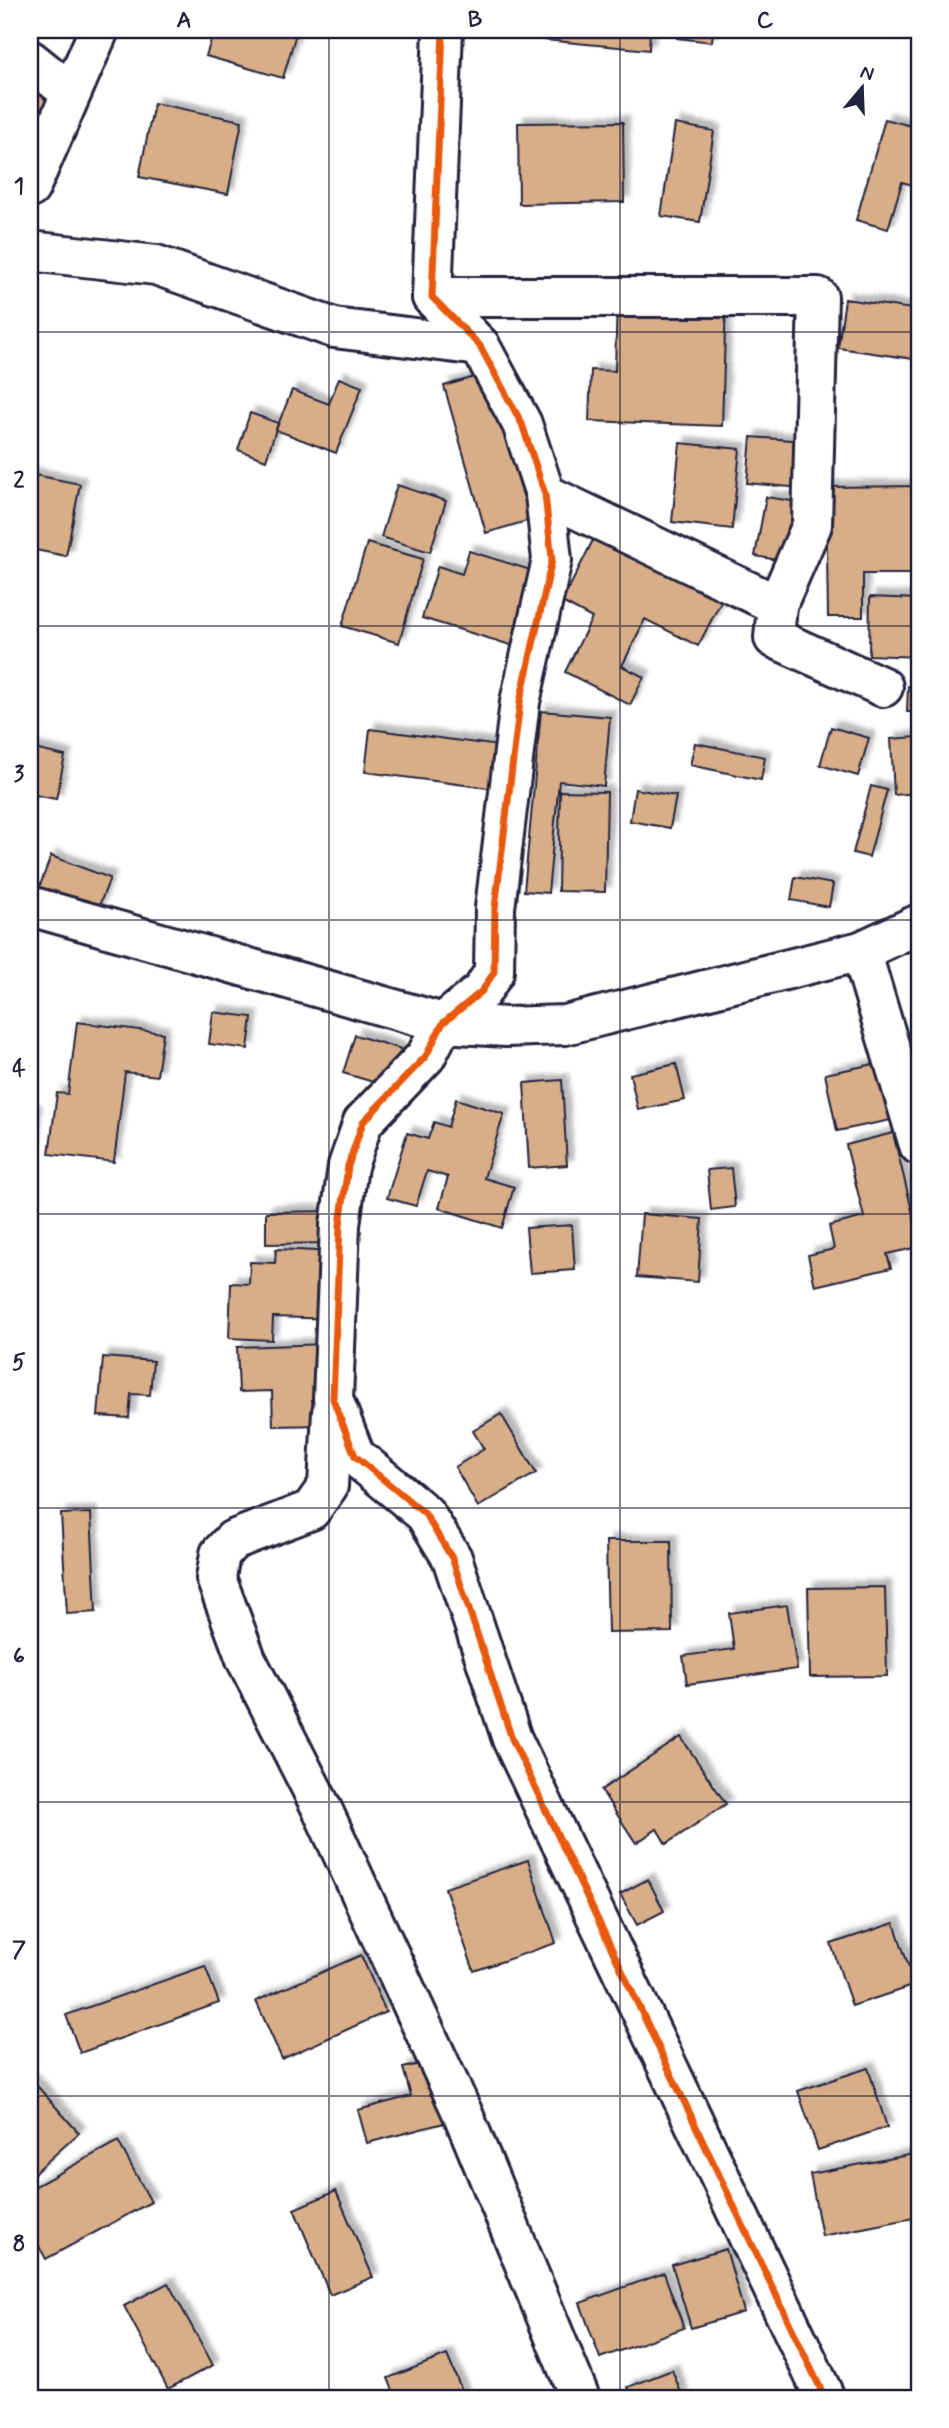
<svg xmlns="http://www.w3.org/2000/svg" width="949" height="2428" viewBox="0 0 949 2428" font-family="Mynerve,sans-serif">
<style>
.building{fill:#d8ae89;stroke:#22223b;stroke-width:2;filter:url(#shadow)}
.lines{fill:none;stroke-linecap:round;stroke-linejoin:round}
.minor-casing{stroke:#22223b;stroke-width:44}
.minor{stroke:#fff;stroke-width:38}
.cycleway-casing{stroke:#fff;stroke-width:11}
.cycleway{stroke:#e8590c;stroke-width:7}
.grid{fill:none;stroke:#22223b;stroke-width:2;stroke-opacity:0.55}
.neatline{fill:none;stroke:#22223b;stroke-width:2.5}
.grid-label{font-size:23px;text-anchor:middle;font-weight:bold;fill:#22223b}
</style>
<defs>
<filter id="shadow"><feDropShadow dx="6" dy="-6" stdDeviation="2" flood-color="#0004"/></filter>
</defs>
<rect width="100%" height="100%" fill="#fff"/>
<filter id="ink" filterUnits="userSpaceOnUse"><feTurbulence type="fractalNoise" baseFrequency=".0143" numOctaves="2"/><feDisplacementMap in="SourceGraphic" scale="14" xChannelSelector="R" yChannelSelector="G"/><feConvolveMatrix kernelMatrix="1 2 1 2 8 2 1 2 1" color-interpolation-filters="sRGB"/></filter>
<g filter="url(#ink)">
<g class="building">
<path d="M199 30H297L283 78 206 56 213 34Z"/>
<path d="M546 30H650L649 50 545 40Z"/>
<path d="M678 30H713L712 42 677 38Z"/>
<path d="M30 76 69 94 30 165Z"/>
<path d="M154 103 242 121 228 194 139 177Z"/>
<path d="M885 119 919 128V187L902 182 888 229 856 220Z"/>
<path d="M623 122 624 202 519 204 518 123Z"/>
<path d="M675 124 714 131 700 222 661 216Z"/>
<path d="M617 297 726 301 722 426 589 421 591 370 615 371Z"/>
<path d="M845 299 919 310 914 359 838 348Z"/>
<path d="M488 373 530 520 486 533 444 386Z"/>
<path d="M339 378 362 387 336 453 276 430 292 390 329 404Z"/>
<path d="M250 413 278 423 266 460 238 450Z"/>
<path d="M751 437 805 441 801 488 747 483Z"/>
<path d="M680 443 740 449 732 529 672 522Z"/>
<path d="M30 474 80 484 66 556 30 549Z"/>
<path d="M397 485 446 501 430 552 381 537Z"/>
<path d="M919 486V574H863V617H828L826 487Z"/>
<path d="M766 497 799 502 788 562 755 556Z"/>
<path d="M601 524 728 588 698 646 645 619 622 666 644 677 630 705 565 672 592 618 562 602Z"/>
<path d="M367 543 423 559 399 643 342 626Z"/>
<path d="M469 551 540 573 517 647 422 618 438 566 462 574Z"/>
<path d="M870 597 919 599V657L869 655Z"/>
<path d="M908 686 919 687V712H907Z"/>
<path d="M541 711 610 717 604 786 559 781 548 893 524 891Z"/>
<path d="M831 727 869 738 858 776 820 765Z"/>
<path d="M370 729 500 746 496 789 365 772Z"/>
<path d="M917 737 919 793 894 795 891 739Z"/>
<path d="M695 743 765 757 761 780 690 765Z"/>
<path d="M30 748 65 756 56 799 30 794Z"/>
<path d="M871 786 887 790 869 857 853 853Z"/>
<path d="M635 789 676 796 670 828 630 821Z"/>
<path d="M560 791 607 792 605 892 558 891Z"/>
<path d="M51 856 110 878 97 911 39 888Z"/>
<path d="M795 877 833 884 829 907 791 900Z"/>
<path d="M213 1012 252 1017 248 1049 209 1044Z"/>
<path d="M77 1022 163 1033 157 1076 125 1072 114 1162 49 1154 57 1093 68 1094Z"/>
<path d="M355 1035 401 1049 390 1087 343 1073Z"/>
<path d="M884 1062 896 1119 837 1131 825 1074Z"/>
<path d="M676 1064 685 1100 638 1110 630 1074Z"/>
<path d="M562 1080 567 1165 529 1168 524 1083Z"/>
<path d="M456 1099 504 1114 484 1178 514 1187 502 1228 439 1208 448 1177 427 1171 416 1206 387 1198 407 1133 428 1139 434 1122 448 1127Z"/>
<path d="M30 1110 35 1111 32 1172H30Z"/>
<path d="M893 1133 919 1239V1247L887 1254 891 1268 815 1286 808 1255 834 1249 829 1226 864 1217 846 1145Z"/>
<path d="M731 1168 735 1207 711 1210 707 1170Z"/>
<path d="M335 1211V1243L266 1244V1212Z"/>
<path d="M642 1214 702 1219 698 1282 637 1277Z"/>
<path d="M572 1225 575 1270 530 1273 526 1228Z"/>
<path d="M276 1249 336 1252 333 1319 273 1317 272 1340 229 1338 231 1283 249 1284 250 1262 275 1263Z"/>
<path d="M328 1344 330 1425 273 1426 272 1391 239 1392 237 1347Z"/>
<path d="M103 1357 153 1361 150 1395 131 1394 129 1418 98 1416Z"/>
<path d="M501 1414 536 1473 478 1507 455 1467 484 1449 473 1431Z"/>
<path d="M91 1513 96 1612 67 1614 61 1514Z"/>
<path d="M606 1541H671L672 1632 608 1633Z"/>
<path d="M885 1587 887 1676 810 1677 808 1588Z"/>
<path d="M787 1605 797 1669 687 1684 683 1656 734 1649 729 1613Z"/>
<path d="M681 1737 726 1804 666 1844 657 1829 636 1843 601 1790Z"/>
<path d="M528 1860 556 1943 474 1971 445 1888Z"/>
<rect x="917" y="1871" width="2" height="34"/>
<path d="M648 1879 664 1911 637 1925 620 1894Z"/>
<path d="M894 1923 915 1985 852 2006 831 1944Z"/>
<path d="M361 1955 386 2012 282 2059 256 2001Z"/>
<path d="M205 1966 219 2003 80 2053 66 2015Z"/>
<path d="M432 2061 448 2122 367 2143 358 2110 411 2096 403 2068Z"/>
<path d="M868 2068 887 2127 818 2150 798 2091Z"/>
<path d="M30 2078 79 2133 30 2177Z"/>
<path d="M118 2141 151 2202 46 2259 30 2230V2189Z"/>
<path d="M919 2153V2217L822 2236 810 2174Z"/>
<path d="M336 2191 373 2277 330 2295 294 2209Z"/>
<path d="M726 2249 744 2312 691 2328 672 2265Z"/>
<path d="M664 2273 684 2328 600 2358 580 2303Z"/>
<path d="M168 2283 213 2365 168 2389 124 2306Z"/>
<path d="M447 2355 465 2398H396L388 2378Z"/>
<path d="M672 2370 683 2398H633L628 2387Z"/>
</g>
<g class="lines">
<defs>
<g id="minor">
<path d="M443 30 432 297 480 346 522 424 545 494 552 560 520 702 495 908 494 972 482 991 443 1023 426 1056 363 1122 348 1166 340 1225 333 1399 355 1456 425 1514 452 1558 512 1739 825 2398"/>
<path d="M30 60 71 93"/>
<path d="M30 188 99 30"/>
<path d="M30 251 156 265 334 328 480 346"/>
<path d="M432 297H818L812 525 777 605 774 638 883 687"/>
<path d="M545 494 777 605"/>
<path d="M30 906 443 1023 506 1027 565 1025 861 951 919 924"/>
<path d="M861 951 919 1145"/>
<path d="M332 1412 328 1486 311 1510 233 1540 220 1554 216 1578 246 1659 322 1809 462 2112 580 2398"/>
</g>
</defs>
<use href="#minor" class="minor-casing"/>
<use href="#minor" class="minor"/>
<defs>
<path id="cycleway" d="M443 30 432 297 480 346 522 424 545 494 552 560 520 702 495 908 494 972 482 991 443 1023 426 1056 363 1122 348 1166 340 1225 333 1399 355 1456 425 1514 452 1558 512 1739 825 2398"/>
</defs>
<use href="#cycleway" class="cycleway-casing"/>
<use href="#cycleway" class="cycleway"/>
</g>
</g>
<path class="grid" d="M329 30V2398M620 30V2398M30 332H919M30 626H919M30 920H919M30 1214H919M30 1508H919M30 1802H919M30 2096H919"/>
<rect width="949" height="2428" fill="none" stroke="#fff" stroke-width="77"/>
<g transform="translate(862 88) rotate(19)" stroke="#ffffff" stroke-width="5" paint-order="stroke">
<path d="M0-5L12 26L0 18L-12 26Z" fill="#22223b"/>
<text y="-10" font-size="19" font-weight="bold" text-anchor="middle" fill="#22223b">N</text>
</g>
<rect x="38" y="38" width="873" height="2352" class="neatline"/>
<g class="grid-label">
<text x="184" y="27">A</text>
<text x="475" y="27">B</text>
<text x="765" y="27">C</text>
<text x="19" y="193">1</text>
<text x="19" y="487">2</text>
<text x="19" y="781">3</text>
<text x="19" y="1075">4</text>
<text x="19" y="1369">5</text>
<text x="19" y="1663">6</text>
<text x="19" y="1957">7</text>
<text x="19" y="2251">8</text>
</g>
</svg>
